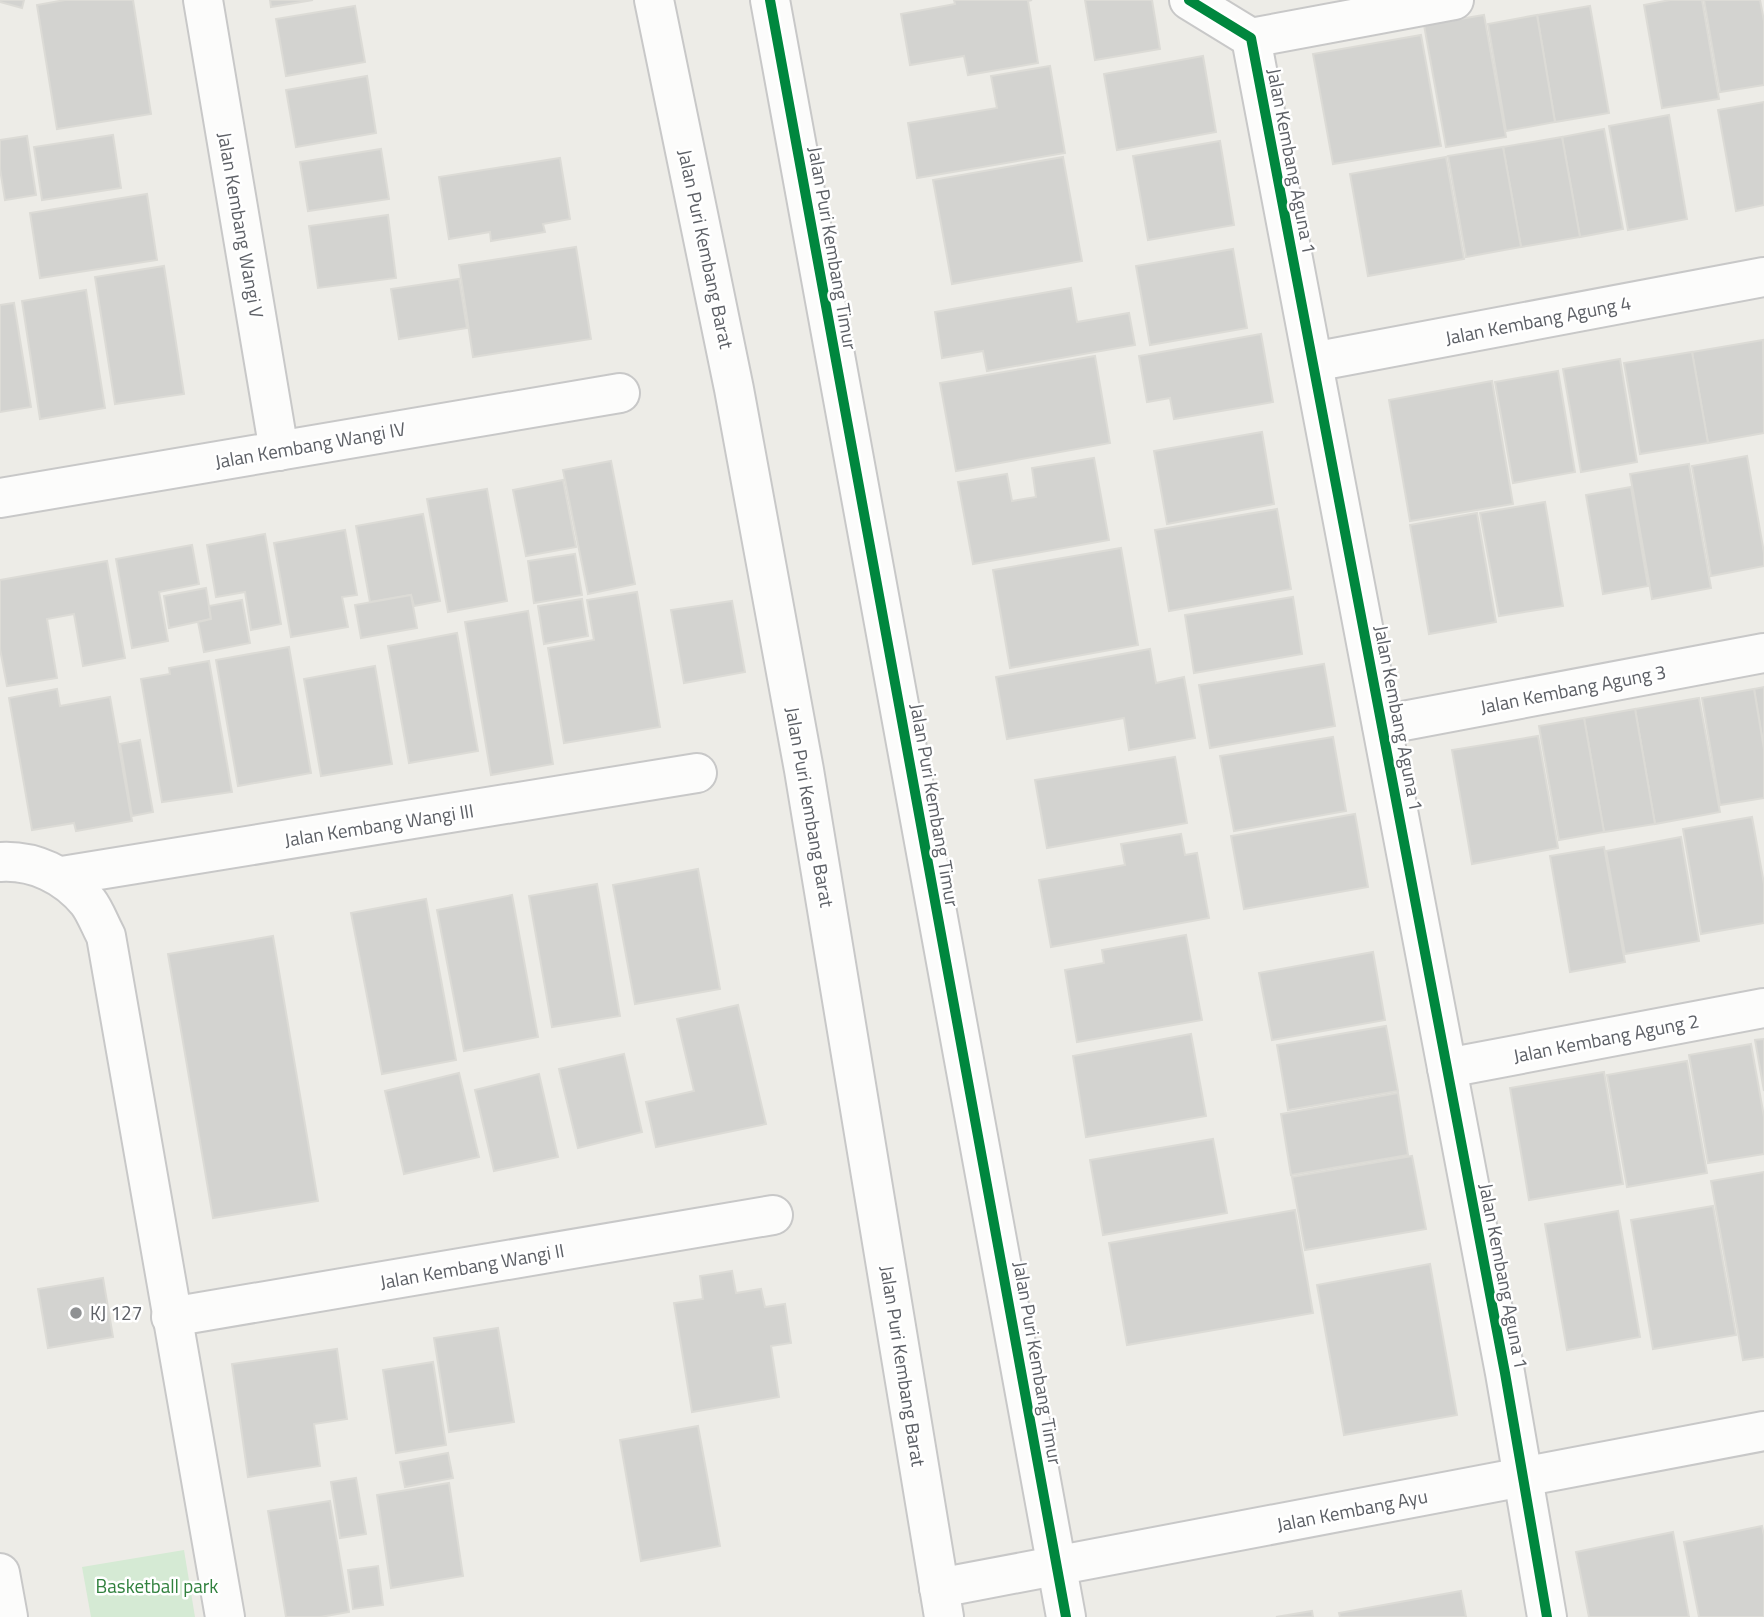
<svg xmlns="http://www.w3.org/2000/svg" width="1764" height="1617" viewBox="0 0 1764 1617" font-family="'Titillium Web',sans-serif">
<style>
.green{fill:#d5ead4}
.building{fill:#d3d3d0;stroke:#dcdbd6;stroke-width:2}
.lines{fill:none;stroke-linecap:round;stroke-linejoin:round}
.street-casing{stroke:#c8c8c8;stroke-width:42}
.street{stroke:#fcfcfb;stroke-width:38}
.cycleway-casing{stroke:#fff;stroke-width:15}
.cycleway{stroke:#00873e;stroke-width:10}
.poi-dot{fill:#8f9193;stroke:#fff;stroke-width:2.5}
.labels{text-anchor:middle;stroke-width:5;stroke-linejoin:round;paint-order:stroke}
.street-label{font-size:19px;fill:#5d6066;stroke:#fff}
.poi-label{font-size:19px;fill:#5d6066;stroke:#fff;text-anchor:start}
.park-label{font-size:19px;fill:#31813e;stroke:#fff}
</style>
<rect width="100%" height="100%" fill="#edece7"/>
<path class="green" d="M184 1550 195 1617H91L82 1567Z"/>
<g class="building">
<path d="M0 0H24L22 8 0 2Z"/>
<path d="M65 0H133L151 114 57 129 37 5Z"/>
<path d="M270 0H313L271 7Z"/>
<path d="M954 0H1032L1028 1 1038 63 968 75 964 56 910 65 901 14 955 4Z"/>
<path d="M1085 0H1152L1160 49 1095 60Z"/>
<path d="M1670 0H1702L1719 99 1662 108 1644 5Z"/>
<path d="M1704 0H1760L1764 21V85L1720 92Z"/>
<path d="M355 6 365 62 286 76 276 19Z"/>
<path d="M1590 6 1609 113 1555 122 1537 15Z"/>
<path d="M1484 15 1506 137 1446 147 1424 25Z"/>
<path d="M1537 15 1555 122 1506 131 1488 24Z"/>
<path d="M1421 35 1441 146 1333 164 1313 54Z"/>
<path d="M1203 56 1216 132 1117 150 1104 74Z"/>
<path d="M1050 66 1065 153 917 178 908 123 997 108 991 76Z"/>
<path d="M367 76 376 133 296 147 286 90Z"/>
<path d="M1764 102V205L1736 211 1718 110Z"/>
<path d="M1669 115 1687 219 1628 230 1609 126Z"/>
<path d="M1604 129 1623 229 1580 237 1562 137Z"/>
<path d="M113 135 121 188 42 200 34 147Z"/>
<path d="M27 136 36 195 5 200 0 169V140Z"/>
<path d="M1562 137 1580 237 1521 247 1503 147Z"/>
<path d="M1220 141 1234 225 1148 240 1133 156Z"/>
<path d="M1503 147 1521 247 1466 257 1448 156Z"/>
<path d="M381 149 389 199 308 211 300 162Z"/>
<path d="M1063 157 1082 261 952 284 933 180Z"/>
<path d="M1446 157 1464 259 1368 276 1350 174Z"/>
<path d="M560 158 570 219 543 224 545 232 491 241 490 232 449 239 439 177Z"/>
<path d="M147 194 157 260 40 278 30 213Z"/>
<path d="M388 215 396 278 318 288 309 226Z"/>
<path d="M576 247 591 339 473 357 459 265Z"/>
<path d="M1233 249 1247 328 1150 345 1136 266Z"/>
<path d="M164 266 184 394 115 404 95 277Z"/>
<path d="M459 279 467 328 399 339 391 289Z"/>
<path d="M1071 288 1077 322 1129 313 1135 345 987 371 983 351 942 358 935 312Z"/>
<path d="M86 290 105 408 40 419 22 301Z"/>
<path d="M14 303 31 407 0 412V305Z"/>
<path d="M1261 334 1273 402 1174 419 1170 398 1147 402 1139 356Z"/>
<path d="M1763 340 1764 433 1708 443 1692 352Z"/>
<path d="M1692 352 1708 443 1640 454 1624 363Z"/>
<path d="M1095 356 1110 443 956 471 940 383Z"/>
<path d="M1620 359 1637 462 1581 472 1563 369Z"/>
<path d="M1558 371 1575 472 1513 483 1495 382Z"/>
<path d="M1492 381 1513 504 1410 521 1389 400Z"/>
<path d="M1262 432 1274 504 1167 524 1154 451Z"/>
<path d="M1747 456 1764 553V566L1711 576 1692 466Z"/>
<path d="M1094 458 1109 540 973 564 958 482 1007 474 1012 501 1036 497 1032 468Z"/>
<path d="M611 461 635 584 588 594 563 470Z"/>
<path d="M1689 464 1711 588 1652 599 1630 474Z"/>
<path d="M563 480 576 547 526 556 513 490Z"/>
<path d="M1631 487 1648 586 1603 594 1586 495Z"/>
<path d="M487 489 507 601 448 612 427 499Z"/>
<path d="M1545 502 1563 606 1499 616 1480 513Z"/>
<path d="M1277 509 1291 589 1169 611 1155 530Z"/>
<path d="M1477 513 1496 622 1429 634 1410 525Z"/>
<path d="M423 514 440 601 414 606 411 595 370 602 356 526Z"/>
<path d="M345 530 357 595 342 597 348 627 291 637 274 543Z"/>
<path d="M265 534 281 624 251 630 245 592 216 597 207 545Z"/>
<path d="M192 545 199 584 159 592 168 641 132 648 116 559Z"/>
<path d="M1121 548 1138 645 1010 668 993 570Z"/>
<path d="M575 554 582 595 534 603 528 561Z"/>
<path d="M107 561 125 658 83 666 74 614 47 619 57 678 7 686 0 649V580Z"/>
<path d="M206 588 211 619 169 628 164 596Z"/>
<path d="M637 592 660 727 564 743 548 648 594 640 587 600Z"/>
<path d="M411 595 417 628 361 638 355 605Z"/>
<path d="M1293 597 1302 654 1194 673 1185 615Z"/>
<path d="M582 599 588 636 544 644 538 606Z"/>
<path d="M242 600 250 643 204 652 198 622 211 619 209 606Z"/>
<path d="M732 601 745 672 684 683 671 610Z"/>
<path d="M528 611 553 764 491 775 465 622Z"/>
<path d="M457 633 478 751 409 763 388 646Z"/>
<path d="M289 647 311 773 238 786 216 660Z"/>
<path d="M1150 649 1156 683 1184 677 1195 738 1129 750 1124 718 1007 739 996 677Z"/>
<path d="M209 661 232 792 162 802 141 679 170 674 169 668Z"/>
<path d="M1324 664 1335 726 1210 748 1199 685Z"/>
<path d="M375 666 392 764 321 776 304 679Z"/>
<path d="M1764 687V749L1754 689Z"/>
<path d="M57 689 60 706 110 697 132 821 76 831 74 823 32 830 9 698Z"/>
<path d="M1754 689 1764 749V798L1720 805 1702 698Z"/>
<path d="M1699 698 1720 812 1655 824 1635 709Z"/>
<path d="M1635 709 1655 824 1604 832 1584 718Z"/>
<path d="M1584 718 1604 832 1559 840 1539 726Z"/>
<path d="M1538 736 1558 848 1472 864 1452 750Z"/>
<path d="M1333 737 1346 811 1234 831 1220 756Z"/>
<path d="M140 740 153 812 132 816 120 744Z"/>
<path d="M1175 757 1187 823 1047 848 1035 780Z"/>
<path d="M1355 814 1368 887 1244 909 1231 836Z"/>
<path d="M1752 817 1764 884V923L1701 934 1683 829Z"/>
<path d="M1181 834 1185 855 1197 853 1209 918 1051 947 1039 880 1125 865 1121 844Z"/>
<path d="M1681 837 1699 941 1625 954 1606 851Z"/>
<path d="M1604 847 1625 962 1570 972 1550 856Z"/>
<path d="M698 869 720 989 635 1004 613 885Z"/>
<path d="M597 884 620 1016 552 1027 529 896Z"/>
<path d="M512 895 538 1037 464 1051 437 910Z"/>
<path d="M426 899 456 1060 382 1074 351 913Z"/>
<path d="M1186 935 1202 1020 1077 1042 1065 970 1104 963 1102 950Z"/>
<path d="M273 936 318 1201 213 1218 168 954Z"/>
<path d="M1373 952 1385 1020 1272 1040 1259 973Z"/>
<path d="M738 1005 766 1124 656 1147 646 1102 694 1091 677 1019Z"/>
<path d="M1386 1026 1398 1091 1288 1110 1277 1045Z"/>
<path d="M1191 1034 1206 1116 1086 1137 1073 1056Z"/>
<path d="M1764 1039V1091L1755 1040Z"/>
<path d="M1751 1044 1764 1117V1154L1708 1163 1689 1055Z"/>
<path d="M624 1054 642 1132 578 1148 559 1069Z"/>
<path d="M1687 1061 1707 1173 1627 1187 1607 1075Z"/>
<path d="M1604 1072 1623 1184 1529 1200 1510 1088Z"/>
<path d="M459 1073 479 1157 404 1174 385 1091Z"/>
<path d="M539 1074 558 1157 494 1171 475 1090Z"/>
<path d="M1398 1093 1408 1155 1291 1175 1281 1114Z"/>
<path d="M1213 1139 1227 1213 1103 1235 1090 1160Z"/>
<path d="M1412 1156 1426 1229 1305 1250 1292 1177Z"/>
<path d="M1764 1172V1357L1743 1360 1711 1181Z"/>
<path d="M1713 1206 1736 1335 1653 1349 1631 1220Z"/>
<path d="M1295 1210 1313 1313 1127 1345 1109 1243Z"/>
<path d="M1618 1211 1640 1337 1567 1350 1545 1224Z"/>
<path d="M1430 1264 1457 1415 1344 1435 1317 1285Z"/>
<path d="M732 1271 736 1293 761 1289 765 1307 785 1304 791 1343 771 1346 779 1397 692 1412 674 1303 703 1299 700 1276Z"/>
<path d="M103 1278 113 1337 48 1348 38 1289Z"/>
<path d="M498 1328 514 1422 449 1432 434 1338Z"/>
<path d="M337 1349 347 1419 314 1424 320 1466 248 1477 232 1364Z"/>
<path d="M433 1362 446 1445 396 1453 383 1370Z"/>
<path d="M698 1426 720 1546 641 1561 620 1440Z"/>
<path d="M448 1453 453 1478 405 1487 400 1462Z"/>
<path d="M356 1478 366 1534 340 1538 331 1482Z"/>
<path d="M449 1483 463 1576 391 1588 377 1495Z"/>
<path d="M330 1501 349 1612 320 1617H286L268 1511Z"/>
<path d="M1762 1526 1764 1536V1617H1699L1684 1542Z"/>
<path d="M1673 1532 1689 1617H1589L1576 1552Z"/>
<path d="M378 1566 383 1605 353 1609 348 1570Z"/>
<path d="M1461 1591 1466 1617H1340L1339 1613Z"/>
<path d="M1312 1611 1313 1617H1276Z"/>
</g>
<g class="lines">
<defs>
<g id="street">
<path d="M203 0 279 451"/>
<path d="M654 0 734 389 804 770 944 1617"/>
<path d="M770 0 1066 1617"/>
<path d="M1189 0 1251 38 1505 1373 1547 1617"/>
<path d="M1251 38 1454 0"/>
<path d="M1313 362 1764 277"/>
<path d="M0 498 620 393"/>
<path d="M1382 725 1764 653"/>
<path d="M0 862C34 860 66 875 88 902 95 911 100 925 106 936L225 1617"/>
<path d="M62 876 697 773"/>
<path d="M1447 1068 1764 1008"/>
<path d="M171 1317 773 1215"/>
<path d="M0 1573 8 1617"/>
<path d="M939 1588 1764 1431"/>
</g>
</defs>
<use href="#street" class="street-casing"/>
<use href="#street" class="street"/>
<defs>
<g id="cycleway">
<path d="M770 0 1066 1617"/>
<path d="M1189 0 1251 38 1505 1373 1547 1617"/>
</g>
</defs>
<use href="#cycleway" class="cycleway-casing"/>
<use href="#cycleway" class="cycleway"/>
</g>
<circle class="poi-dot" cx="76" cy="1313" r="7"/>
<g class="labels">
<g class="street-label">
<text transform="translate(1292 161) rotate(79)" y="7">Jalan Kembang Aguna 1</text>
<text transform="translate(241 225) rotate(80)" y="7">Jalan Kembang Wangi V</text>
<text transform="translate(833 248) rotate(80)" y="7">Jalan Puri Kembang Timur</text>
<text transform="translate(706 249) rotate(78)" y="7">Jalan Puri Kembang Barat</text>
<text transform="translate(1538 320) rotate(-11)" y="7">Jalan Kembang Agung 4</text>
<text transform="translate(310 445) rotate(-10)" y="7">Jalan Kembang Wangi IV</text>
<text transform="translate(1573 689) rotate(-11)" y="7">Jalan Kembang Agung 3</text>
<text transform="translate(1399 718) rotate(79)" y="7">Jalan Kembang Aguna 1</text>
<text transform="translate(935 805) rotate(80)" y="7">Jalan Puri Kembang Timur</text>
<text transform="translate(810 807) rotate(80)" y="7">Jalan Puri Kembang Barat</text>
<text transform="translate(379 825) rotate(-9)" y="7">Jalan Kembang Wangi III</text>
<text transform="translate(1606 1038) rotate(-11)" y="7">Jalan Kembang Agung 2</text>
<text transform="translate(472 1266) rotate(-10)" y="7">Jalan Kembang Wangi II</text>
<text transform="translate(1504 1276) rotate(79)" y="7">Jalan Kembang Aguna 1</text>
<text transform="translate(1038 1363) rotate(80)" y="7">Jalan Puri Kembang Timur</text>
<text transform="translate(903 1366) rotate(81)" y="7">Jalan Puri Kembang Barat</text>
<text transform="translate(1352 1510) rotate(-11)" y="7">Jalan Kembang Ayu</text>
</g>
<g class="poi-label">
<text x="90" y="1320">KJ 127</text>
</g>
<g class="park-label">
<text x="157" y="1593">Basketball park</text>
</g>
</g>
</svg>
